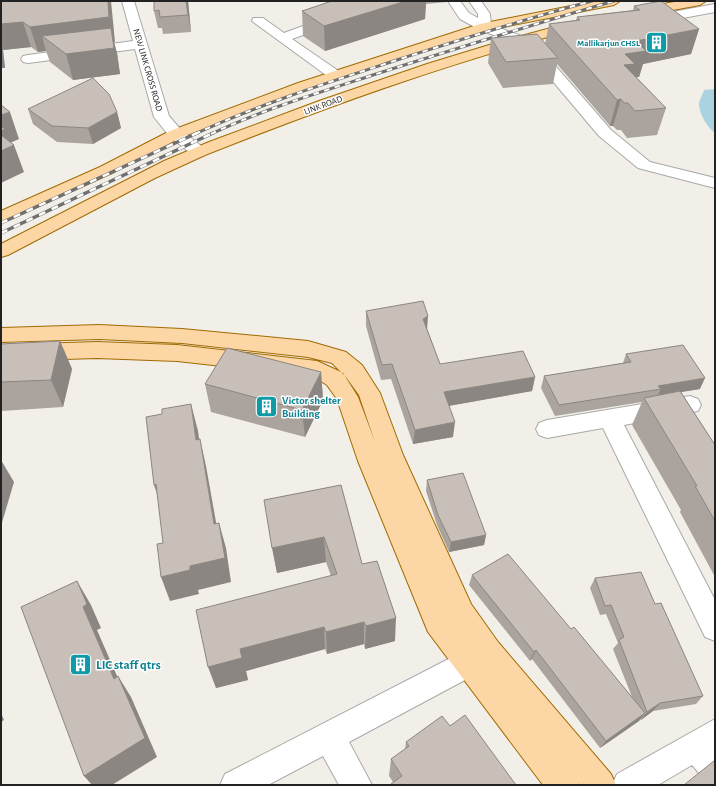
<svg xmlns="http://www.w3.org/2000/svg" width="716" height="786" viewBox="0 0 716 786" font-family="'Alegreya Sans',sans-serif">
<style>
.water{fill:#aad3df}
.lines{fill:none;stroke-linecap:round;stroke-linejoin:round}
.minor-casing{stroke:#a9a9a9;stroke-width:2}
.major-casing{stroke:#a06b00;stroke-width:2}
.minor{fill:#fff;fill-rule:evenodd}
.major{fill:#fcd6a4;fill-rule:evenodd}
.rail-far1-casing{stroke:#707070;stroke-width:3}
.rail-casing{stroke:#707070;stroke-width:3.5}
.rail-far1{stroke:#fff;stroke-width:2;stroke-dasharray:5.5;stroke-linecap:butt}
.rail{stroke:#fff;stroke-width:2.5;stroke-dasharray:7;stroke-linecap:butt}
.wall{fill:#aba49e}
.shaded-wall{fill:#8b8681}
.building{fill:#c7bfb8;stroke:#8b8681}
.labels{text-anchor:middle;stroke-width:3;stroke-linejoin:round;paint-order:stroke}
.far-culture-label{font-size:9px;font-weight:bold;fill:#0d838f;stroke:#fff;text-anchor:end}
.far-street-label{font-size:9px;fill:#222;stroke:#fff}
.culture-label{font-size:11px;font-weight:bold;fill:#0d838f;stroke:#fff;text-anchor:start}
.near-culture-label{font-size:13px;font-weight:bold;fill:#0d838f;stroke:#fff;text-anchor:start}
</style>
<rect width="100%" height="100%" fill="#f2efe9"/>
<path class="water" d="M715 89V133C707 127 700 115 699 105 699 100 703 94 704 90Z"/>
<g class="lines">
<defs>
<g id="minor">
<path d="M122 1H134L169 116 182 131 205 149 207 152 205 155 199 157 193 155 170 137 154 117 135 49 28 63 23 62 21 59 23 56 28 55 133 41Z"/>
<path d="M356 1H371L376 6 374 9 292 39 340 72 342 75 340 78H330L252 21 253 18H263L284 33 360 5Z"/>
<path d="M448 1H460L469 13 478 18V14L469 1H481L490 14 491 25 533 40 611 130 650 162 715 178V188L638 168 599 136 523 46 480 30 460 19Z"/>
<path d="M715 4V12L651 24 645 20 651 16Z"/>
<path d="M690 396 698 399 701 405 698 411 624 425 715 600V641L705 637 603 428 547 438 539 435 536 429 539 423 547 420Z"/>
<path d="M468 649 478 653 482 663 478 673 349 742 372 785H339L323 756 268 785H220L225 774Z"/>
<path d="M715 719V784L704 779 692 765 658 785H612L617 774Z"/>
</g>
<g id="major">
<path d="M596 1H620L614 5 488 30 308 89 182 137 112 173 1 223V211L100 167 170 131 298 83 480 24Z"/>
<path d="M680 1H706L700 5 640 16 634 12 640 8Z"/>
<path d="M577 21 583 25 582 28C453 61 329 106 205 155L155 178 8 255 1 257V244L164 161 209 142 319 101 427 64 499 42Z"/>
<path d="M99 325 182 329 308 341 346 352 362 365 380 393 403 455 471 604 498 642 611 774 616 785H580L578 783 579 785H543L428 632 358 461 337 399 327 385 313 376 177 361 97 358 1 361V345L97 342 177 345 317 361 343 373 358 397 375 442 359 395 346 377 332 363 308 357 182 343 99 339 1 342V328Z"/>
</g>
</defs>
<use href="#minor" class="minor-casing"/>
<use href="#major" class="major-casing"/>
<use href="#minor" class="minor"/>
<use href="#major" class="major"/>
<defs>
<g id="rail-far1">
<path d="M195 134C262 103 333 81 403 58 466 38 528 18 592 1"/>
<path d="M211 134C264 109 321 92 376 74 455 49 534 24 614 1"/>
</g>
<g id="rail">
<path d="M1 223 197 133"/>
<path d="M1 233 213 133"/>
</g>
</defs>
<use href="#rail-far1" class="rail-far1-casing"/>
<use href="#rail" class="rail-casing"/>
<use href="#rail-far1" class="rail-far1"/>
<use href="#rail" class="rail"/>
</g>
<g class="wall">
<path d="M1 1 115 42H114L117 53 120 74 73 80 50 62 46 51 38 52 31 47 3 50 5 68H1Z"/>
<path d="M188 1 191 32 163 34 162 28H158L154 11Z"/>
<path d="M332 1H447V2L426 4 425 19 325 51 303 36 302 11Z"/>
<path d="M634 6 699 29 691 54 643 64 639 77H636L666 108 657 135 627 138 621 130H617L613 126H610L557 64 553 84 503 88 488 63 491 38 545 44 549 24 576 20 577 17 633 10Z"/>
<path d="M28 109 117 112 121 128 93 144 57 142 33 124Z"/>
<path d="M366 311 427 329 440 364 535 377 532 391 449 406 453 437 413 444 391 379 381 380 366 326Z"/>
<path d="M60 341 72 369 63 407 1 411V344Z"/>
<path d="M626 354 700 389 681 392 715 445V577L680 512 681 510 632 425 642 402 555 416 541 388 544 376 623 363Z"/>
<path d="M321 372 323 400 305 437 211 412 205 384Z"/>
<path d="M427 480 486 535 484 545 449 552 437 525 426 491Z"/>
<path d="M341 485 362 564 395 641 365 649 364 644 327 654 325 649 246 671 248 680 216 688 331 576 326 562 277 573 264 500Z"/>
<path d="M472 575 571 629 632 697 613 649 618 643 606 614 600 615 590 588 595 578 655 604 703 696 696 704 653 711 641 720 640 719 639 721 600 748 532 659 530 661 469 585Z"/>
<path d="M450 726 516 785H391V784L393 782 389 776 391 759 405 749 406 742Z"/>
</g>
<g class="shaded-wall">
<path d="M108 1H111L115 42H114L117 53 120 74 73 80 66 54 42 36 46 51 38 52 30 27Z"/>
<path d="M186 1H188L191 32 188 15Z"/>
<path d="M406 1H426L425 19 325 51 324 26Z"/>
<path d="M23 22 31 47 3 50 5 68H1V24Z"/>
<path d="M699 29 691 54 643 64 639 77 631 78 617 91 625 54 636 41Z"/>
<path d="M621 99 613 126H610L617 100Z"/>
<path d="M10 112 19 139 10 143 14 145 24 172 1 183V115Z"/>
<path d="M117 112 121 128 93 144 88 128Z"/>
<path d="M428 316 427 331 423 319Z"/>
<path d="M60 341 72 369 63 407 51 380Z"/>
<path d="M321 372 323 400 305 437 302 410Z"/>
<path d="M535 377 532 391 442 407 444 392Z"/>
<path d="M705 378 700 389 657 396 661 389 658 386Z"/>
<path d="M191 404 198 431 203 467 196 440Z"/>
<path d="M455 422 453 437 413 444 415 430Z"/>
<path d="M200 439 206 466 221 550 214 524Z"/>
<path d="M1 460 14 482 1 526Z"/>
<path d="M156 484 163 511 154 485Z"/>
<path d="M219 523 226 548 231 582 198 590 199 594 170 601 161 577 190 566Z"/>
<path d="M486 535 484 545 449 552 451 542Z"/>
<path d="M324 537 326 562 277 573 272 548Z"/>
<path d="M77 581 91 605 101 628 97 630 127 699 114 679 83 607Z"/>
<path d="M396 618 395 641 365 649 366 626Z"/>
<path d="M364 622V644L327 654 326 632Z"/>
<path d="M324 627 325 649 246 671 248 680 216 688 208 667 240 649Z"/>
<path d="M536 650 532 659 530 661 534 652Z"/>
<path d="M118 676 131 697 157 757 112 785H92L84 776Z"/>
<path d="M660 703 653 711 641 720 647 712Z"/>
<path d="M1 713 4 720 1 722Z"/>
<path d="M645 713 639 721 600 748 606 741Z"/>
</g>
<g class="building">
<path d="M1 1H108L109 17 30 27 23 22 1 24Z"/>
<path d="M154 1H186L188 15 160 17 159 10 154 11Z"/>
<path d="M332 1H406L324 26 302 11Z"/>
<path d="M661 1 699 29 636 41 646 51 625 54 635 64 624 65 666 108 635 111 628 103H624L621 99 617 100 549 24 580 20 577 17 640 10 634 6Z"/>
<path d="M111 28 114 48 66 54 42 36Z"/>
<path d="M537 34 558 58 506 62 491 38Z"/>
<path d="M93 78 109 94 117 112 88 128 52 126 28 109Z"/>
<path d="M1 105 10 112 1 115Z"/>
<path d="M1 126 5 129 1 131Z"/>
<path d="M1 135 14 145 1 151Z"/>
<path d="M423 301 428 316 423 319 440 364 523 351 535 377 444 392 455 422 415 430 392 364 382 365 366 311Z"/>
<path d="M60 341 51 380 1 382V344Z"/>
<path d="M683 345 705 378 658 386 661 389 559 405 544 376 631 362 626 354Z"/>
<path d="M227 348 321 372 302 410 205 384Z"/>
<path d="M680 391 715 445V521L695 486H697L644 398Z"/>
<path d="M191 404 196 440 200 439 214 524 219 523 225 558 190 566V570L161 577 157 544 163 543 156 484 154 485 146 417 162 414V409Z"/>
<path d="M463 473 486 535 451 542 438 515 427 480Z"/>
<path d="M341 485 362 564 377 561 396 618 366 626 364 622 326 632 324 627 240 649 242 658 208 667 196 610 337 574 324 537 272 548 264 500Z"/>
<path d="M508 554 571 629 574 627 645 713 606 741 536 650 534 652 472 575Z"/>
<path d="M641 572 655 604 661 603 703 696 660 703 647 712 619 640 624 637 611 605 605 606 595 578Z"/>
<path d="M77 581 87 604 83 607 114 679 118 676 145 738 84 776 21 607Z"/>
<path d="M465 715 516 785H392L391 784 402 776 391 759 409 746 406 742 442 716 450 726Z"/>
<path d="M715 760V785H684Z"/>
</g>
<defs>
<symbol id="building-square" viewBox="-11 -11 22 22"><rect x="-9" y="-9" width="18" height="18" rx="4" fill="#0f9aa8" stroke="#fff"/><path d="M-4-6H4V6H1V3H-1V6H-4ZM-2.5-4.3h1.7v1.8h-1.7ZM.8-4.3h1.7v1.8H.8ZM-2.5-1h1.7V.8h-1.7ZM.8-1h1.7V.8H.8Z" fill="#fff"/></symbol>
</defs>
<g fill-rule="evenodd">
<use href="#building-square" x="644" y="30" width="25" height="25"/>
<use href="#building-square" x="254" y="394" width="25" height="25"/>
<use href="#building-square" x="68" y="652" width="25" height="25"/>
</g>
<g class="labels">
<g class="far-culture-label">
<text x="640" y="46">Mallikarjun CHSL</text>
</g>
<g class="far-street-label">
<text transform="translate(148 70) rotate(74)" y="3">NEW LINK CROSS ROAD</text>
<text transform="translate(323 105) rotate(-20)" y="3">LINK ROAD</text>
</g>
<g class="culture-label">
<text x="282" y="404">Victor shelter<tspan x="282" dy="13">Building</tspan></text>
</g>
<g class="near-culture-label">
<text x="96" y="669">LIC staff qtrs</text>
</g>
</g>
<rect width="716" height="786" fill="none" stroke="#222222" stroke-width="4"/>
</svg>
